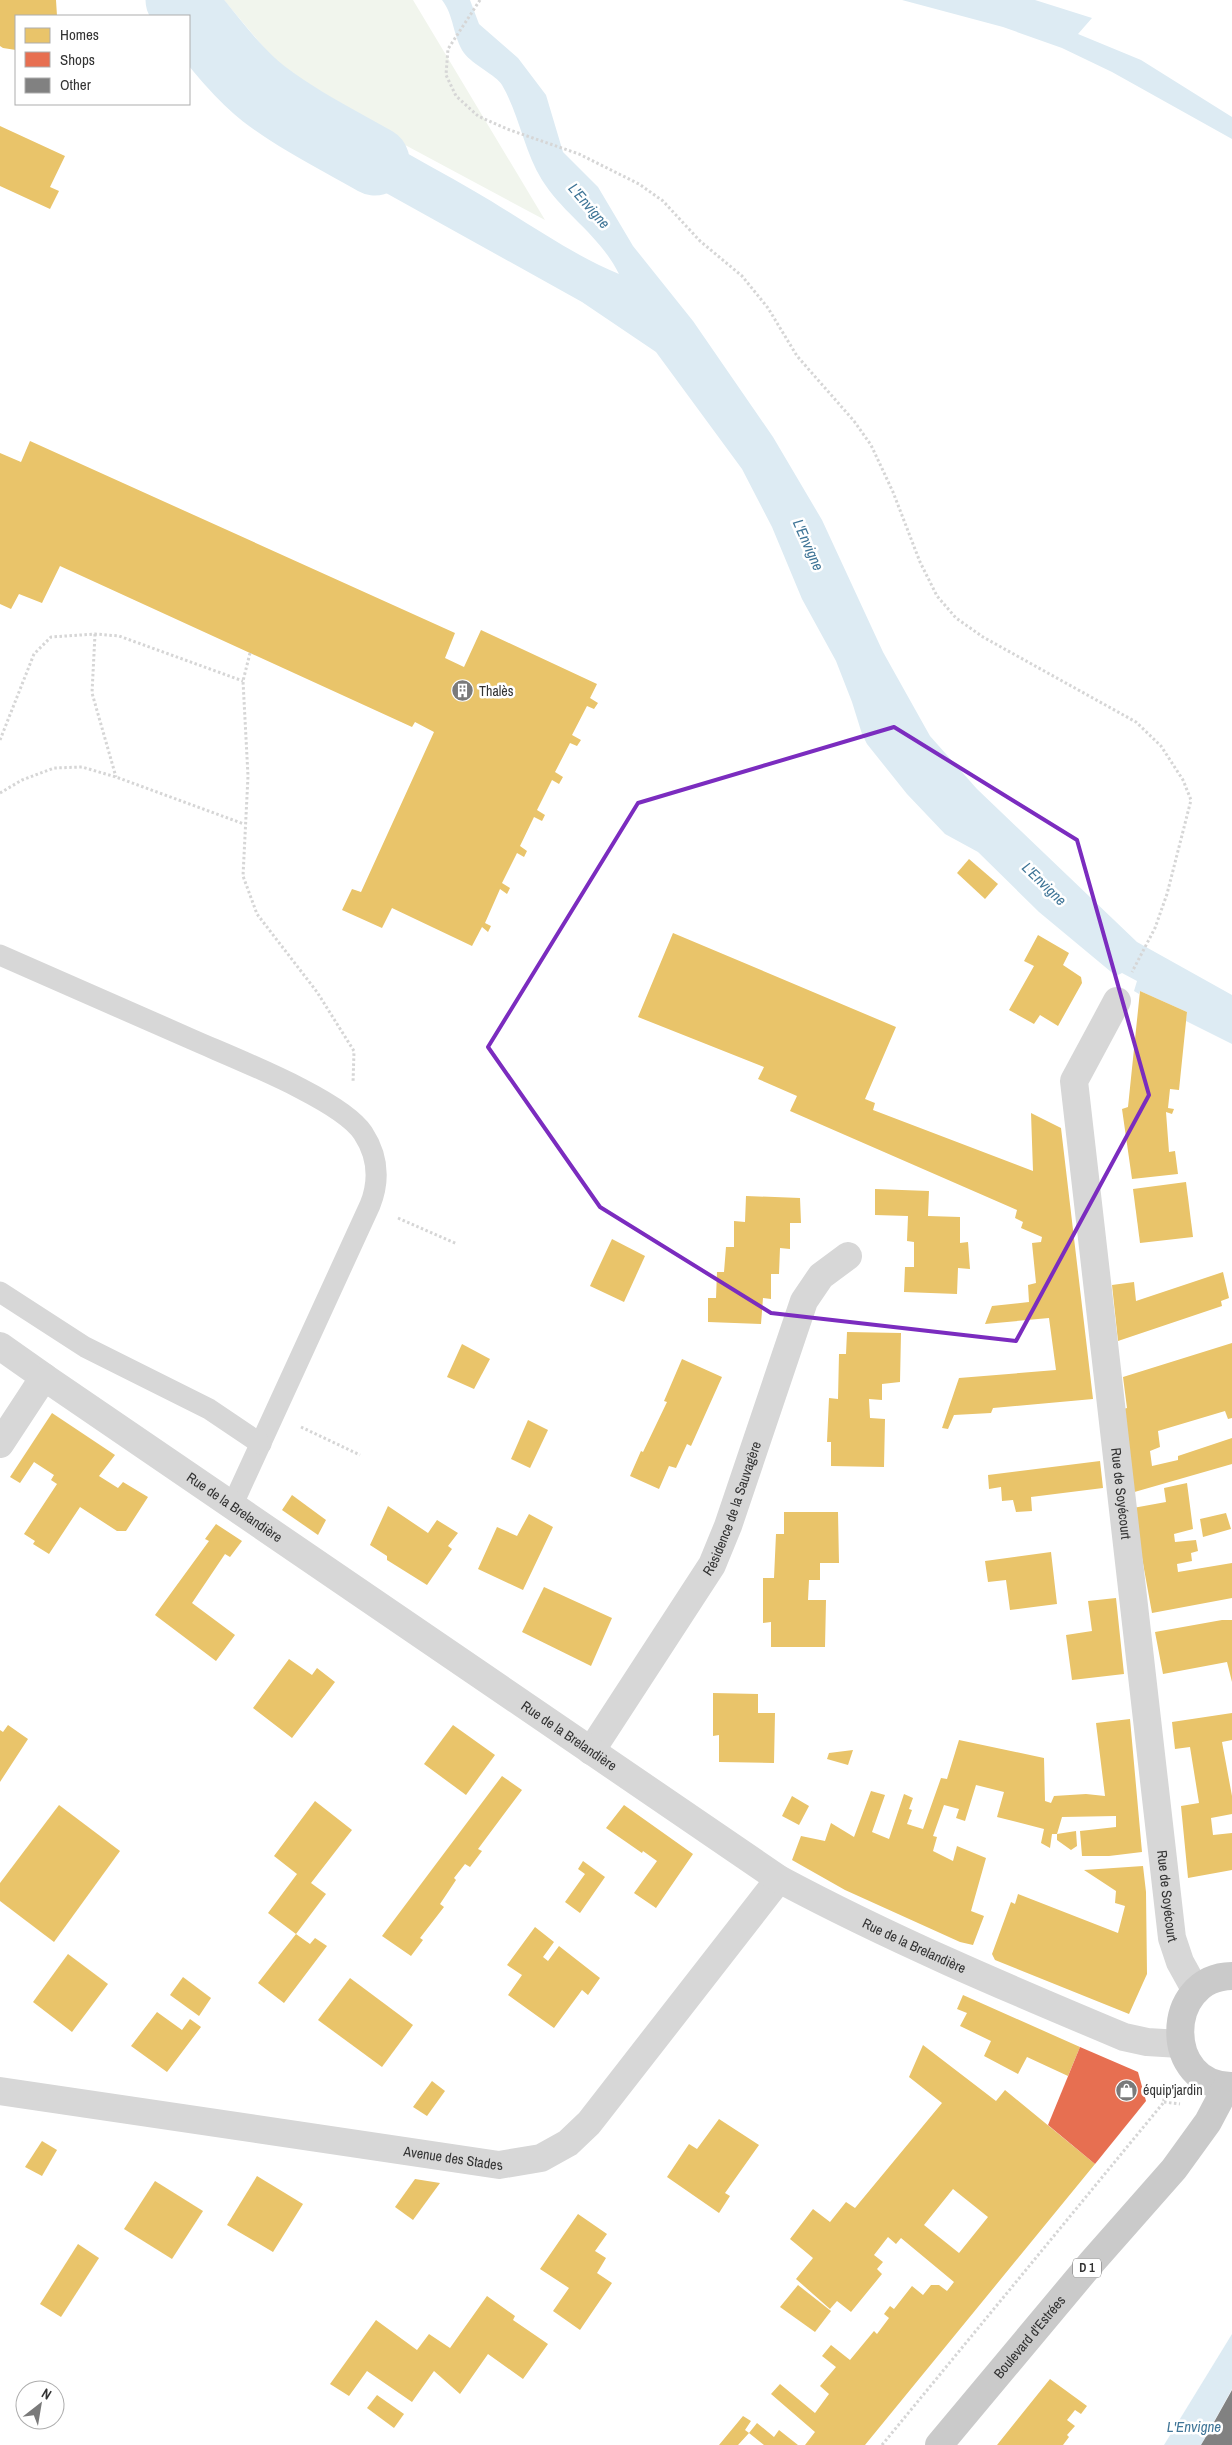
<svg xmlns="http://www.w3.org/2000/svg" width="1232" height="2445" viewBox="0 0 1232 2445" font-family="'Archivo Narrow',sans-serif">
<style>
.green{fill:#f1f5ed}
.water{fill:#ddebf3}
.homes{fill:#e9c46a;fill-rule:evenodd}
.shops{fill:#e76f51}
.lines{fill:none;stroke-linecap:round;stroke-linejoin:round}
.river{stroke:#ddebf3;stroke-width:69}
.building{fill:#818181}
.path{stroke:#d6d6d6;stroke-width:3;stroke-dasharray:2.5 2.5;stroke-linecap:butt}
.service{stroke:#d7d7d7;stroke-width:21}
.minor{stroke:#d7d7d7;stroke-width:28}
.tertiary{stroke:#d7d7d7;stroke-width:28}
.primary{stroke:#cacaca;stroke-width:28}
.marked{fill:none;stroke:#7b2cbf;stroke-width:4;stroke-linejoin:round}
.labels{text-anchor:middle;stroke-width:5;stroke-linejoin:round;paint-order:stroke}
.shield{fill:#fff;stroke:#707070;stroke-width:1}
.shield-label{font-size:12px;font-weight:bold;fill:#333}
.poi-label{font-size:14px;fill:#333;stroke:#fff;text-anchor:start}
.street-label{font-size:14px;fill:#333;stroke:#fff}
.water-label{font-size:15px;font-style:italic;fill:#3f7597;stroke:#fff}
</style>
<rect width="100%" height="100%" fill="#fff"/>
<path class="green" d="M224 0H413L545 220 297 87Z"/>
<g class="water">
<path d="M150 0H213L279 72 245 113 189 45V16H164Z"/>
<path d="M442 0H470L479 24 518 58 546 95 563 152 598 187 633 246 693 321 773 437 822 520 883 652 930 736 977 789 1137 942 1232 995V1044L1186 1021 1187 1012 1140 991 1139 994 1134 991 1137 981 1122 973 1116 976 1039 912 978 852 945 834 907 794 867 744 862 734 852 702 836 661 802 599 772 527 742 469 656 352 582 302 341 168 275 137 309 94C362 130 419 159 474 191 521 218 570 254 619 274 599 234 564 215 542 180 524 151 519 114 502 85 496 75 473 65 464 53 453 37 454 15 442 0Z"/>
<path d="M902 0H1035L1092 18 1078 34 1141 60 1232 117V139L1112 72 1062 48 1003 27Z"/>
<path d="M1232 2334V2389L1201 2445H1164Z"/>
</g>
<g class="homes">
<path d="M0 0H56L57 16H16V50L3 48 0 46Z"/>
<path d="M0 126 65 156 50 187 59 191 50 209 0 186Z"/>
<path d="M30 441 455 633 445 658 464 667 481 630 597 684 590 698 598 703 594 709 587 706 572 735 581 740 577 746 570 743 555 772 563 777 559 784 552 780 537 810 545 815 542 821 534 817 520 846 527 851 524 857 517 853 502 883 510 888 507 894 500 889 485 923 491 926 488 932 482 927 472 946 392 908 382 928 342 910 352 889 361 892 434 732 415 722 412 727 60 566 42 603 19 594 11 609 0 604V453L21 462Z"/>
<path d="M969 859 998 884 985 899 957 873Z"/>
<path d="M673 933 896 1027 865 1099 875 1103 873 1110 1033 1171 1031 1113 1061 1128 1093 1399 993 1408 991 1413 954 1415 948 1429 942 1428 959 1378 1056 1370 1049 1318 985 1324 992 1306 1029 1302 1028 1285 1036 1283 1032 1243 1041 1242 1042 1237 1021 1228 1023 1222 1015 1218 1017 1210 790 1111 797 1096 758 1079 764 1067 638 1017Z"/>
<path d="M1038 935 1069 953 1063 965 1081 977 1082 983 1058 1026 1040 1015 1034 1024 1009 1010 1034 966 1024 961Z"/>
<path d="M1140 991 1187 1012 1179 1090 1170 1089 1168 1108 1174 1109 1172 1114 1166 1112 1169 1152 1175 1151 1178 1174 1132 1179 1122 1109 1128 1107Z"/>
<path d="M1186 1182 1193 1237 1140 1243 1133 1189Z"/>
<path d="M875 1189 929 1191 928 1216 960 1217V1243L968 1242 970 1269 958 1268 957 1294 904 1292 905 1267H914V1242L907 1241 908 1216 875 1215Z"/>
<path d="M746 1196 800 1198 801 1223H790V1249L780 1248 779 1274H771V1299L763 1298 761 1324 708 1322V1298H716L717 1272H724L726 1247H734V1221L745 1222Z"/>
<path d="M612 1239 645 1256 624 1302 590 1286Z"/>
<path d="M1223 1272 1229 1298 1221 1301 1222 1306 1118 1341 1112 1285 1134 1282 1136 1301Z"/>
<path d="M847 1332 901 1333 900 1382 882 1384V1400L869 1399 870 1418 885 1419 884 1467 831 1466V1442H827L829 1398 838 1399 839 1354H846Z"/>
<path d="M1232 1343V1418L1228 1419 1225 1411 1158 1431 1160 1447 1150 1451 1152 1466 1178 1460V1456L1232 1438V1464L1131 1493 1116 1411 1127 1408 1123 1377Z"/>
<path d="M462 1344 490 1359 474 1389 447 1377Z"/>
<path d="M682 1359 722 1377 691 1446 687 1444 676 1468 669 1466 659 1489 630 1476 641 1451 643 1452 667 1402 664 1401Z"/>
<path d="M52 1413 115 1455 99 1476 118 1488 123 1482 148 1497 126 1531H117L80 1507 49 1554 33 1544 35 1541 24 1534 57 1484 51 1480 54 1475 34 1462 20 1483 10 1477Z"/>
<path d="M528 1420 548 1430 530 1468 511 1459Z"/>
<path d="M1100 1461 1103 1488 1031 1497 1032 1511 1016 1512 1013 1500 1002 1501 1001 1487 989 1489 988 1475Z"/>
<path d="M1187 1483 1193 1529 1174 1534 1175 1542 1196 1540 1198 1551 1191 1553 1192 1561 1177 1564 1178 1572 1232 1563V1598L1152 1613 1133 1508 1166 1502 1164 1488Z"/>
<path d="M292 1495 326 1520 318 1535 282 1510Z"/>
<path d="M388 1506 428 1533 437 1520 458 1533 448 1546 452 1549 427 1585 387 1560V1556L370 1545Z"/>
<path d="M784 1512H838L839 1563H820V1580H809L808 1600H826L825 1647H771V1622L763 1623V1578H774L776 1534H784Z"/>
<path d="M1226 1513 1231 1529 1203 1537 1200 1519Z"/>
<path d="M529 1514 553 1527 523 1590 478 1569 497 1527 517 1536Z"/>
<path d="M216 1524 242 1541 230 1557 225 1554 192 1603 235 1635 216 1661 155 1615 209 1541 205 1539Z"/>
<path d="M1051 1552 1057 1604 1010 1610 1006 1580 988 1582 985 1561Z"/>
<path d="M544 1587 612 1618 591 1666 522 1632Z"/>
<path d="M1116 1598 1124 1674 1072 1680 1066 1635 1092 1631 1088 1601Z"/>
<path d="M1222 1620H1232V1682L1227 1662 1163 1674 1155 1632Z"/>
<path d="M289 1659 312 1675 317 1668 335 1682 292 1738 253 1708Z"/>
<path d="M713 1693 758 1694V1713H775L774 1763 719 1762V1735L713 1736Z"/>
<path d="M1232 1713V1740L1222 1742 1232 1796V1814L1211 1818 1213 1835 1232 1833V1870L1188 1878 1181 1806 1199 1803 1190 1747 1175 1749 1172 1722Z"/>
<path d="M1130 1719 1142 1852 1109 1856H1082L1080 1831 1116 1827V1816L1062 1817 1057 1834 1076 1831 1077 1846 1071 1850 1057 1840V1834H1052L1050 1848 1041 1843 1044 1829 997 1817 1004 1792 976 1785 965 1821 956 1818 959 1809 944 1805 933 1836 937 1837 933 1851 953 1861 957 1846 986 1858 971 1911 984 1916 973 1945 960 1942 845 1890 792 1860 801 1836 825 1841 831 1823 854 1837 871 1791 885 1795 872 1832 889 1839 904 1794 913 1798 909 1809 912 1810 907 1824 923 1829 941 1778 947 1779 959 1740 1044 1758 1045 1801 1051 1803 1054 1796 1086 1794 1105 1796 1096 1723Z"/>
<path d="M8 1725 28 1739 0 1782V1730L3 1732Z"/>
<path d="M453 1725 495 1755 466 1795 424 1764Z"/>
<path d="M853 1750 848 1765 827 1759 829 1753Z"/>
<path d="M502 1776 522 1790 478 1849 482 1851 470 1867 465 1864 454 1878 456 1880 440 1904 444 1907 420 1938 423 1940 411 1956 382 1936Z"/>
<path d="M792 1796 809 1806 799 1825 782 1816Z"/>
<path d="M315 1801 352 1830 311 1883 326 1894 296 1934 268 1913 297 1874 274 1856Z"/>
<path d="M59 1805 120 1851 54 1942 0 1901V1883Z"/>
<path d="M624 1805 693 1854 656 1908 634 1893 657 1861 643 1851 642 1853 606 1828Z"/>
<path d="M583 1861 605 1877 580 1913 565 1902 585 1874 578 1869Z"/>
<path d="M1143 1866 1146 1892 1147 1974 1129 2014 995 1960 992 1954 1011 1902 1015 1904 1018 1894 1118 1933 1125 1906 1115 1903 1116 1891 1084 1870Z"/>
<path d="M535 1927 554 1942 543 1957 548 1961 559 1946 600 1978 588 1995 582 1990 554 2028 508 1995 522 1975 507 1965Z"/>
<path d="M296 1934 310 1944 315 1938 327 1946 284 2003 258 1983Z"/>
<path d="M68 1954 108 1984 72 2032 33 2002Z"/>
<path d="M183 1977 211 1998 199 2016 170 1995Z"/>
<path d="M350 1978 413 2025 382 2067 318 2020Z"/>
<path d="M963 1995 1080 2047 1068 2076 1027 2057 1018 2074 984 2056 991 2041 960 2026 967 2013 957 2009Z"/>
<path d="M157 2012 182 2030 190 2019 201 2027 167 2072 131 2046Z"/>
<path d="M923 2045 996 2101 1005 2090 1095 2164 865 2445H805L815 2432 771 2394 780 2384 815 2413 829 2394 820 2386 836 2367 822 2356 831 2345 850 2360 874 2331 877 2334 889 2318 884 2314 890 2306 894 2309 912 2286 923 2295 931 2285H939L947 2291 954 2282 901 2238 896 2244 888 2237 874 2255 883 2262 877 2269 882 2274 851 2312 837 2301 830 2309 796 2279 813 2258 790 2239 813 2209 830 2222 846 2202 855 2208 942 2103 909 2077ZM953 2189 988 2217 959 2253 924 2225Z"/>
<path d="M432 2081 445 2091 427 2116 413 2107Z"/>
<path d="M719 2119 759 2145 725 2193 730 2196 719 2213 667 2177 689 2144 697 2149Z"/>
<path d="M42 2141 57 2150 42 2176 25 2167Z"/>
<path d="M257 2176 303 2204 273 2252 227 2225Z"/>
<path d="M415 2179 440 2183 413 2220 395 2207Z"/>
<path d="M155 2181 203 2211 172 2259 124 2229Z"/>
<path d="M578 2214 607 2234 595 2251 606 2258 597 2273 612 2283 580 2330 553 2311 569 2288 540 2269Z"/>
<path d="M78 2244 99 2258 61 2317 40 2304Z"/>
<path d="M798 2285 831 2311 815 2332 780 2307Z"/>
<path d="M487 2296 515 2316 513 2320 548 2344 523 2379 488 2354 460 2394 434 2371 412 2402 367 2371 349 2396 330 2384 376 2320 417 2350 429 2334 450 2348Z"/>
<path d="M1050 2379 1087 2406 1081 2414 1075 2410 1067 2420 1075 2426 1067 2435 1069 2437 1063 2445H997Z"/>
<path d="M377 2395 404 2414 394 2428 367 2408Z"/>
<path d="M743 2416 751 2421 745 2430 749 2433 738 2445H719Z"/>
<path d="M757 2423 774 2437 779 2430 798 2445H764L749 2433Z"/>
</g>
<path class="shops" d="M1080 2047 1138 2072 1146 2101 1095 2164 1048 2125Z"/>
<g class="lines">
<path class="river" d="M180 0C205 30 234 71 264 94 298 120 338 140 375 161"/>
</g>
<path class="building" d="M1232 2390V2445H1201L1204 2440Z"/>
<g class="lines">
<g class="path">
<path d="M480 0 448 49 446 75 456 96 478 116 507 129 579 154 639 184 663 201 700 241 742 276 768 308 797 356 854 421 871 445 893 492 920 562 937 596 956 618 983 637 1136 722 1161 746 1183 780 1191 800 1167 894 1155 928 1132 972"/>
<path d="M95 634 92 693 116 777"/>
<path d="M250 653 243 681 248 776 243 876 257 914 317 992 354 1051 353 1083"/>
<path d="M0 740 34 654 51 637 95 634 119 636 243 681"/>
<path d="M0 793 22 780 54 768 82 767 116 777 244 824"/>
<path d="M398 1218 457 1244"/>
<path d="M301 1427 360 1455"/>
<path d="M1164 2102 1180 2104"/>
<path d="M882 2445 1164 2102 1163 2087"/>
</g>
<g class="service">
<path d="M0 955C63 983 127 1011 191 1039 231 1057 341 1099 363 1133 378 1156 380 1180 370 1205L232 1506"/>
<path d="M0 1292 85 1347 209 1409 261 1444"/>
</g>
<g class="minor">
<path id="s1" d="M1117 1001 1074 1081 1172 1938 1180 1962 1196 1991"/>
<path d="M0 1346 44 1377"/>
<path id="s2" d="M591 1751 712 1565 728 1526 804 1301 821 1276 848 1256"/>
<path id="s3" d="M0 2091 499 2165 541 2158 568 2143 589 2123 779 1879"/>
</g>
<path class="tertiary" id="s4" d="M0 1444 44 1377 779 1879C891 1939 1007 1988 1124 2037L1147 2042 1180 2044"/>
<g class="primary">
<path d="M1232 1976C1163 1977 1163 2087 1232 2086"/>
<path id="s5" d="M939 2445 1092 2262 1174 2169 1208 2122 1227 2086"/>
</g>
</g>
<path class="marked" d="M894 727 1077 840 1149 1095 1016 1341 771 1313 600 1207 488 1047 638 803Z"/>
<defs>
<symbol id="building-disc" viewBox="-11 -11 22 22"><circle r="9.5" fill="#7a7a7a" stroke="#fff"/><path d="M-4-6H4V6H1V3H-1V6H-4ZM-2.5-4.3h1.7v1.8h-1.7ZM.8-4.3h1.7v1.8H.8ZM-2.5-1h1.7V.8h-1.7ZM.8-1h1.7V.8H.8Z" fill="#fff"/></symbol>
<symbol id="shop-disc" viewBox="-11 -11 22 22"><circle r="9.5" fill="#7a7a7a" stroke="#fff"/><path d="M-5-2.5h2.3a2.7 3.5 0 0 1 5.4 0H5L5.5 6h-11ZM-1.5-2.5h3a1.5 2.3 0 0 0-3 0Z" fill="#fff"/></symbol>
</defs>
<g fill-rule="evenodd">
<use href="#building-disc" x="450" y="678" width="25" height="25"/>
<use href="#shop-disc" x="1114" y="2078" width="25" height="25"/>
</g>
<g class="labels">
<rect class="shield" x="1073" y="2258.5" width="28" height="19" rx="4"/>
<g class="shield-label">
<text x="1087" y="2272">D 1</text>
</g>
<g class="poi-label">
<text x="479" y="696">Thalès</text>
<text x="1143" y="2095">équip'jardin</text>
</g>
<g class="street-label">
<text dy="5" stroke="none"><textPath href="#s1" startOffset="506">Rue de Soyécourt</textPath></text>
<text dy="5" stroke="none"><textPath href="#s2" startOffset="282">Résidence de la Sauvagère</textPath></text>
<text dy="5" stroke="none"><textPath href="#s4" startOffset="311">Rue de la Brelandière</textPath></text>
<text dy="5" stroke="none"><textPath href="#s4" startOffset="716">Rue de la Brelandière</textPath></text>
<text dy="5" stroke="none"><textPath href="#s1" startOffset="911">Rue de Soyécourt</textPath></text>
<text dy="5" stroke="none"><textPath href="#s4" startOffset="1121">Rue de la Brelandière</textPath></text>
<text dy="5" stroke="none"><textPath href="#s3" startOffset="458">Avenue des Stades</textPath></text>
<text dy="5" stroke="none"><textPath href="#s5" startOffset="141">Boulevard d'Estrées</textPath></text>
</g>
<g class="water-label">
<text transform="translate(589 206) rotate(49)" y="5">L'Envigne</text>
<text transform="translate(808 545) rotate(66)" y="5">L'Envigne</text>
<text transform="translate(1044 884) rotate(44)" y="5">L'Envigne</text>
<text x="1194" y="2432">L'Envigne</text>
</g>
</g>
<rect x="15" y="15" width="175" height="90" fill="#ffffff" stroke="#adadad"/>
<rect x="25" y="28" width="25" height="15" fill="#e9c46a" stroke="#adadad"/>
<text x="60" y="40" font-size="15" fill="#333333">Homes</text>
<rect x="25" y="52" width="25" height="15" fill="#e76f51" stroke="#adadad"/>
<text x="60" y="65" font-size="15" fill="#333333">Shops</text>
<rect x="25" y="78" width="25" height="15" fill="#818181" stroke="#adadad"/>
<text x="60" y="90" font-size="15" fill="#333333">Other</text>
<g transform="translate(40 2405) rotate(31)"><circle r="24" fill="#ffffff" stroke="#adadad"/>
<path d="M0-4L9 19L0 12L-9 19Z" fill="#7a7a7a"/>
<text y="-8" font-size="14" font-weight="bold" text-anchor="middle" fill="#333333">N</text>
</g>
</svg>
